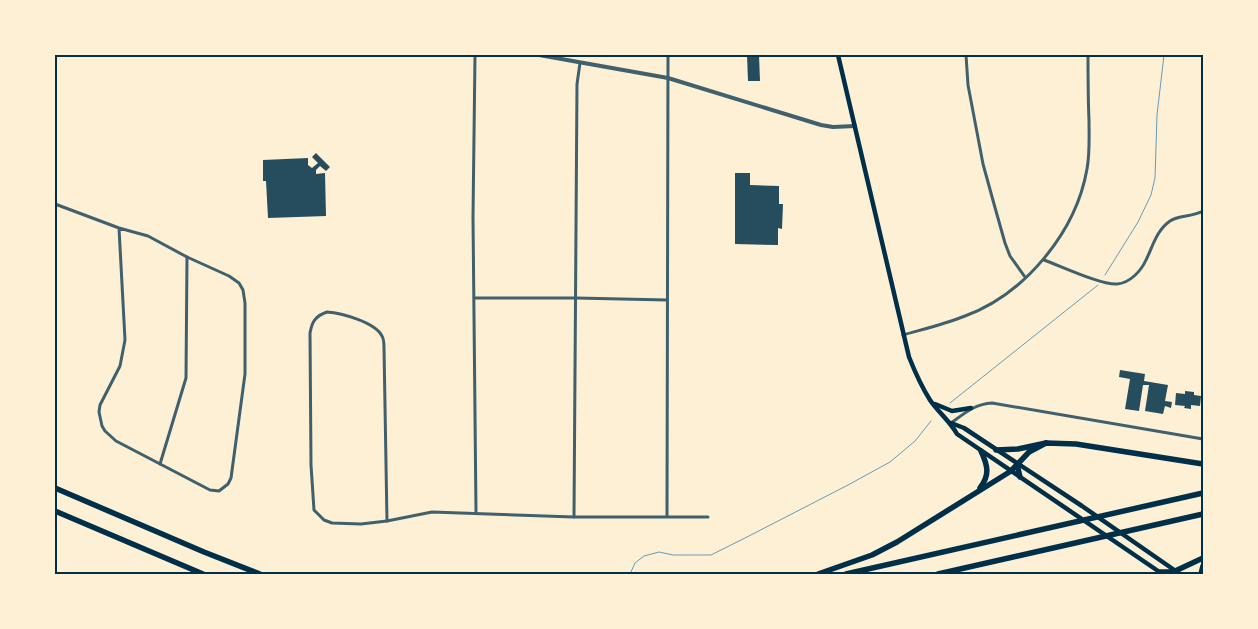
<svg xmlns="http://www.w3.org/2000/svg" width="1258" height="629" viewBox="0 0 1258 629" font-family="Arial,sans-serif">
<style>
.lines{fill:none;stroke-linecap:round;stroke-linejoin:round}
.stream{stroke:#669bbc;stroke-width:1}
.building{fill:#264d5e}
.minor{stroke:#3f606c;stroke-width:3}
.tertiary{stroke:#3f606c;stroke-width:4}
.secondary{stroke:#003049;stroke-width:4.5}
.motorway{stroke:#003049;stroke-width:5.5}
.neatline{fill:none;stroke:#003049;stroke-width:2}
</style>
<rect width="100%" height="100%" fill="#fdf0d5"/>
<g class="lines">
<g class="stream">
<path d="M1105 275 1138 222 1151 195 1155 178 1157 115 1164 55"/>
<path d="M950 403 1098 285"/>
<path d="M630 574 635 563 644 556 659 552 673 555H711L747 537 848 485 890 462 915 441 931 421"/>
</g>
</g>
<g class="building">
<path d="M747 55H759L760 81H748Z"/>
<path d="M316 153 330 167 326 171 320 166 316 170V174L325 173 326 216 268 218 266 181H263V160L308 158V165L312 168 318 163 312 157Z"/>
<path d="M735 173H750V185L779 186V204H783L782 229 778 228V245L735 244Z"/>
<path d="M1120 370 1145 374 1144 381 1168 385 1165 401 1172 402 1171 408 1165 406 1163 414 1145 411 1149 385H1143L1139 411 1125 409 1130 379 1119 377Z"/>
<path d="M1185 391 1194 392V395L1201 396 1200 406 1191 405V409L1184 408 1185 406 1175 405 1176 393 1185 394Z"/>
</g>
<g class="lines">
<g class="minor">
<path d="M475 55 473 217 476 513"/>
<path d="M966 55 968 85 983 164 994 204 1005 243 1010 256 1025 277"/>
<path d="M55 204 119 228 148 236 187 257 229 276 239 283 243 290 245 303V374L231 478 228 484 219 491 210 490 116 441 105 431 102 426 99 412 100 405 120 366 125 340 119 228"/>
<path d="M1044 260C1061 266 1101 285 1117 284 1130 283 1141 271 1146 260 1153 246 1156 231 1170 221 1178 215 1193 217 1203 211"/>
<path d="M475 298H576L667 300"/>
<path d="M327 312C341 313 375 322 382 336 384 339 384 345 384 348L387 521 361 524 332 523 324 520 314 510 311 465 310 333C312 322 315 316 327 312Z"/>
<path d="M903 335C924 329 945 324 965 316 1025 294 1076 232 1087 169 1090 153 1089 136 1089 120 1088 98 1088 77 1088 55"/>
<path d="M951 423C965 413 975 404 992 403L1203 439"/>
<path d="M160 464 186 378 187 257"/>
<path d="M667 516 668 55"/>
<path d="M574 517 577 84 580 63"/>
<path d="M387 521 432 512 574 517H708"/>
</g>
<path class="tertiary" d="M539 55 668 78 821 125 833 127 855 126"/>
<g class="secondary">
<path d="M838 55 909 357C915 372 921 386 930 400 938 412 950 421 957 434L1161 573"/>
<path d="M935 404 952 411 971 408"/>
<path d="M951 423 964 428 1082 506 1180 574"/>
</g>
<g class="motorway">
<path d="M996 450 1018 449 1046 443 1076 444 1203 464"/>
<path d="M1017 464 1020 477"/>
<path d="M55 488 204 552 260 574"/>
<path d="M980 488C990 475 988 466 981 451"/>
<path d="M55 511 203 574"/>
<path d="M1160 572H1173L1203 558"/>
<path d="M818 574 872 555 897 542 1011 471 1029 452 1046 443"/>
<path d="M846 574 1203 493"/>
<path d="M938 574 1203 514"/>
<path d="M1201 574 1203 566"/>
</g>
</g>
<rect width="1258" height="629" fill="none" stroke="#fdf0d5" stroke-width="112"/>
<rect x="56" y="56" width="1146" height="517" class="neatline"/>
</svg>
